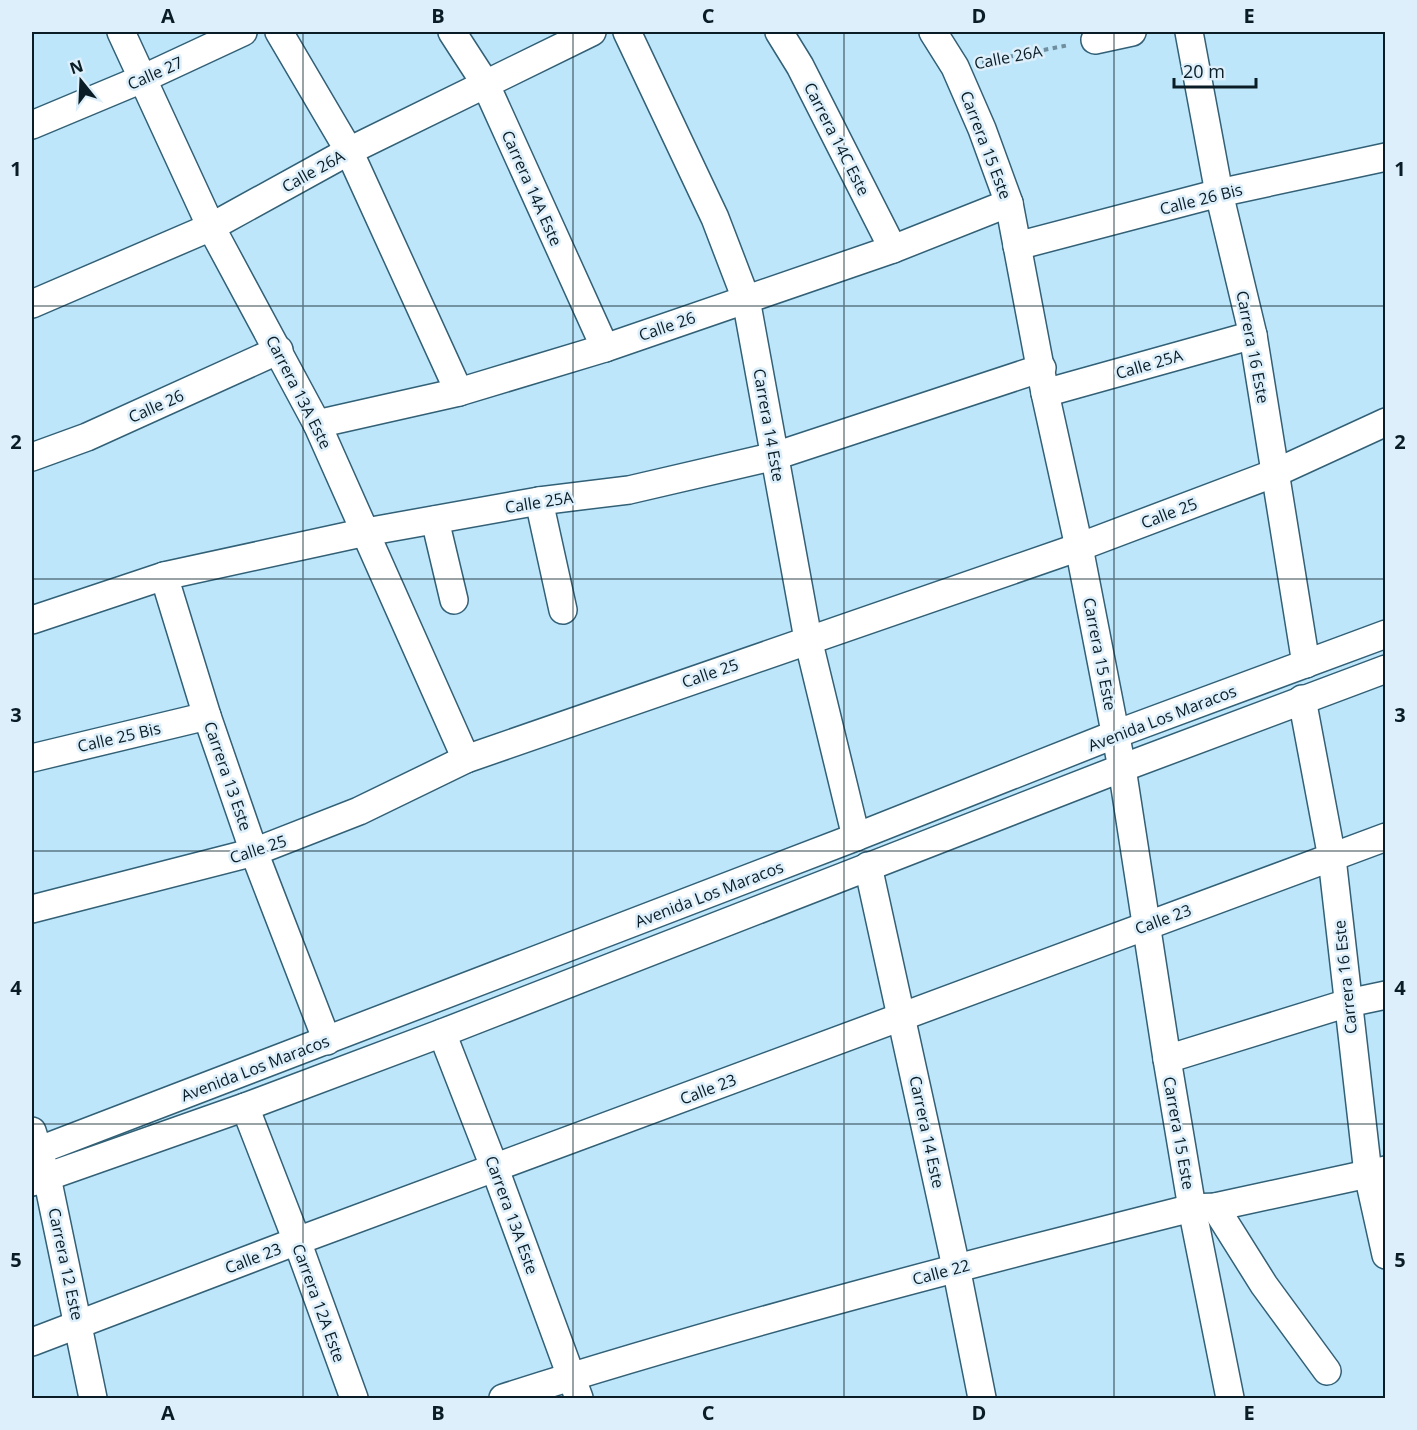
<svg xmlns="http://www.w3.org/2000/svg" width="1417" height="1430" viewBox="0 0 1417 1430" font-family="'Open Sans',sans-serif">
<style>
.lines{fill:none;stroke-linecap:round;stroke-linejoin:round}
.minor-casing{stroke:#326076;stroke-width:30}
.path{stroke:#708f9e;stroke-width:4;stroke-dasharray:4.5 4.5;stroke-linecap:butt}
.minor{stroke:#fff;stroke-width:27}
.grid{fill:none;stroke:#0a1d26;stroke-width:1.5;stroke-opacity:0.55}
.labels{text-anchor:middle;stroke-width:5;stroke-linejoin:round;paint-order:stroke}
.street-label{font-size:16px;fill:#0a1d26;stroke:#dceffa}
.neatline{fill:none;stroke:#0a1d26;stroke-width:2}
.grid-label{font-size:20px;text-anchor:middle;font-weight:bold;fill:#0a1d26}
</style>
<rect width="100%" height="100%" fill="#bee6fa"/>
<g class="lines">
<defs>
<g id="minor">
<path d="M121 32 211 227 317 424 466 759"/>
<path d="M279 32 349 151 459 392"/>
<path d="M452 32 485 83 605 348"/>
<path d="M627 32 715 218 746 299 808 639 856 837"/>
<path d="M779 32 800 66 893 249"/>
<path d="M933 32 955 67 982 129 1009 203 1045 393 1079 547 1122 768 1167 1059 1192 1208 1230 1398"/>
<path d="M1189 32 1219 193 1253 335 1306 664"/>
<path d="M1095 40 1132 32"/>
<path d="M32 125 142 79 243 32"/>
<path d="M1017 246 1219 193 1386 157"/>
<path d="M32 304 211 227 349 151 592 32"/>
<path d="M1045 393 1253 335"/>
<path d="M317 424 459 392 605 348 893 249 1009 203"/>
<path d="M32 457 87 437 279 350"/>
<path d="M539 501 563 610"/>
<path d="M435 520 454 600"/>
<path d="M164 576 207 716 254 852 327 1041"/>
<path d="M32 620 164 576 366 532 539 501 629 490 775 456 1042 368"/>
<path d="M1302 699 1332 858 1368 1174 1386 1255"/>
<path d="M32 758 207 716"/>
<path d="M868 866 956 1267 982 1398"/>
<path d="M32 909 254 852 359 811 466 759 1079 547 1275 473 1386 422"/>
<path d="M442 1033 495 1169 579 1398"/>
<path d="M1167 1059 1348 1003 1386 995"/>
<path d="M245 1107 297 1241 354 1398"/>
<path d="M32 1131 47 1177 93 1398"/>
<path d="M32 1153 856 837 1116 734 1386 634"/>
<path d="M32 1182 245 1107 442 1033 1122 768 1386 669"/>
<path d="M1215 1207 1264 1285 1327 1371"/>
<path d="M32 1342 297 1241 1386 837"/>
<path d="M503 1398C730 1326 961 1266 1192 1208L1215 1207 1386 1170"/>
</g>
</defs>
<use href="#minor" class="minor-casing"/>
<path class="path" d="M982 62 1069 45"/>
<use href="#minor" class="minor"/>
</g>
<path class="grid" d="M303 32V1398M573 32V1398M844 32V1398M1114 32V1398M32 306H1386M32 579H1386M32 851H1386M32 1124H1386"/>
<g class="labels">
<g class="street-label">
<text transform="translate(1008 57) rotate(-11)" y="6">Calle 26A</text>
<text transform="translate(155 73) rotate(-24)" y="6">Calle 27</text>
<text transform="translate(837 139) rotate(63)" y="6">Carrera 14C Este</text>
<text transform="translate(986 145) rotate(69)" y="6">Carrera 15 Este</text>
<text transform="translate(313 171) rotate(-29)" y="6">Calle 26A</text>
<text transform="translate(532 188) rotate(66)" y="6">Carrera 14A Este</text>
<text transform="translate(1201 199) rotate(-14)" y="6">Calle 26 Bis</text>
<text transform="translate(667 326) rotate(-19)" y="6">Calle 26</text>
<text transform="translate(1253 347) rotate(79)" y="6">Carrera 16 Este</text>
<text transform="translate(1149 364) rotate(-16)" y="6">Calle 25A</text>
<text transform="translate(299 392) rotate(63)" y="6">Carrera 13A Este</text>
<text transform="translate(156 406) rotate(-24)" y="6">Calle 26</text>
<text transform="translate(769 425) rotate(80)" y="6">Carrera 14 Este</text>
<text transform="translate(539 502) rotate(-9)" y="6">Calle 25A</text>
<text transform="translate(1169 513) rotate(-21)" y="6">Calle 25</text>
<text transform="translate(1100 654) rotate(79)" y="6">Carrera 15 Este</text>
<text transform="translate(710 673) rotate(-19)" y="6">Calle 25</text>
<text transform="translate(1162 718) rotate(-21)" y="6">Avenida Los Maracos</text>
<text transform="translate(119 737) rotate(-13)" y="6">Calle 25 Bis</text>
<text transform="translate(228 776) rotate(71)" y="6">Carrera 13 Este</text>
<text transform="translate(258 849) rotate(-18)" y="6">Calle 25</text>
<text transform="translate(709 894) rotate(-21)" y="6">Avenida Los Maracos</text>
<text transform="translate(1163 919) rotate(-20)" y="6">Calle 23</text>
<text transform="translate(1345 977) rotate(-96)" y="6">Carrera 16 Este</text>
<text transform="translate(255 1068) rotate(-21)" y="6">Avenida Los Maracos</text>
<text transform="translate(708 1089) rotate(-21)" y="6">Calle 23</text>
<text transform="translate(927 1132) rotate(78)" y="6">Carrera 14 Este</text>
<text transform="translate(1179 1133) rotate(80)" y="6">Carrera 15 Este</text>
<text transform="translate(512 1215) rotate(70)" y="6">Carrera 13A Este</text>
<text transform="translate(253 1258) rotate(-21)" y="6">Calle 23</text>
<text transform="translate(66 1264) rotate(78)" y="6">Carrera 12 Este</text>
<text transform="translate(941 1272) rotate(-15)" y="6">Calle 22</text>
<text transform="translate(319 1303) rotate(70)" y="6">Carrera 12A Este</text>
</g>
</g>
<rect width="1417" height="1430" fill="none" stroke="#dceffa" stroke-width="66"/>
<g transform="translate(81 81) rotate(342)" stroke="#dceffa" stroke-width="4.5" paint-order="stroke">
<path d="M0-4.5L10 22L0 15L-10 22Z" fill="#0a1d26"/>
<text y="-9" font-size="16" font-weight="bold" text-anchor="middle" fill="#0a1d26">N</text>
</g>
<path d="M1174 78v9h82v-9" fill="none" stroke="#0a1d26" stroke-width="3"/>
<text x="1183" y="78" font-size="18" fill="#0a1d26" stroke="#dceffa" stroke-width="4.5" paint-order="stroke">20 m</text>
<rect x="33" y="33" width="1351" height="1364" class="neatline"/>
<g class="grid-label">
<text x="168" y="23">A</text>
<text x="438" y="23">B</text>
<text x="708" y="23">C</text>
<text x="979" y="23">D</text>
<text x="1249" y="23">E</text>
<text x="16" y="176">1</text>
<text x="1400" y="176">1</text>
<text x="16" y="449">2</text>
<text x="1400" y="449">2</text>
<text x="16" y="722">3</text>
<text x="1400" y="722">3</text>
<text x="16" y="995">4</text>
<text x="1400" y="995">4</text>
<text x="16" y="1267">5</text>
<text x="1400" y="1267">5</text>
<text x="168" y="1420">A</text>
<text x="438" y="1420">B</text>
<text x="708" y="1420">C</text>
<text x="979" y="1420">D</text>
<text x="1249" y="1420">E</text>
</g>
</svg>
